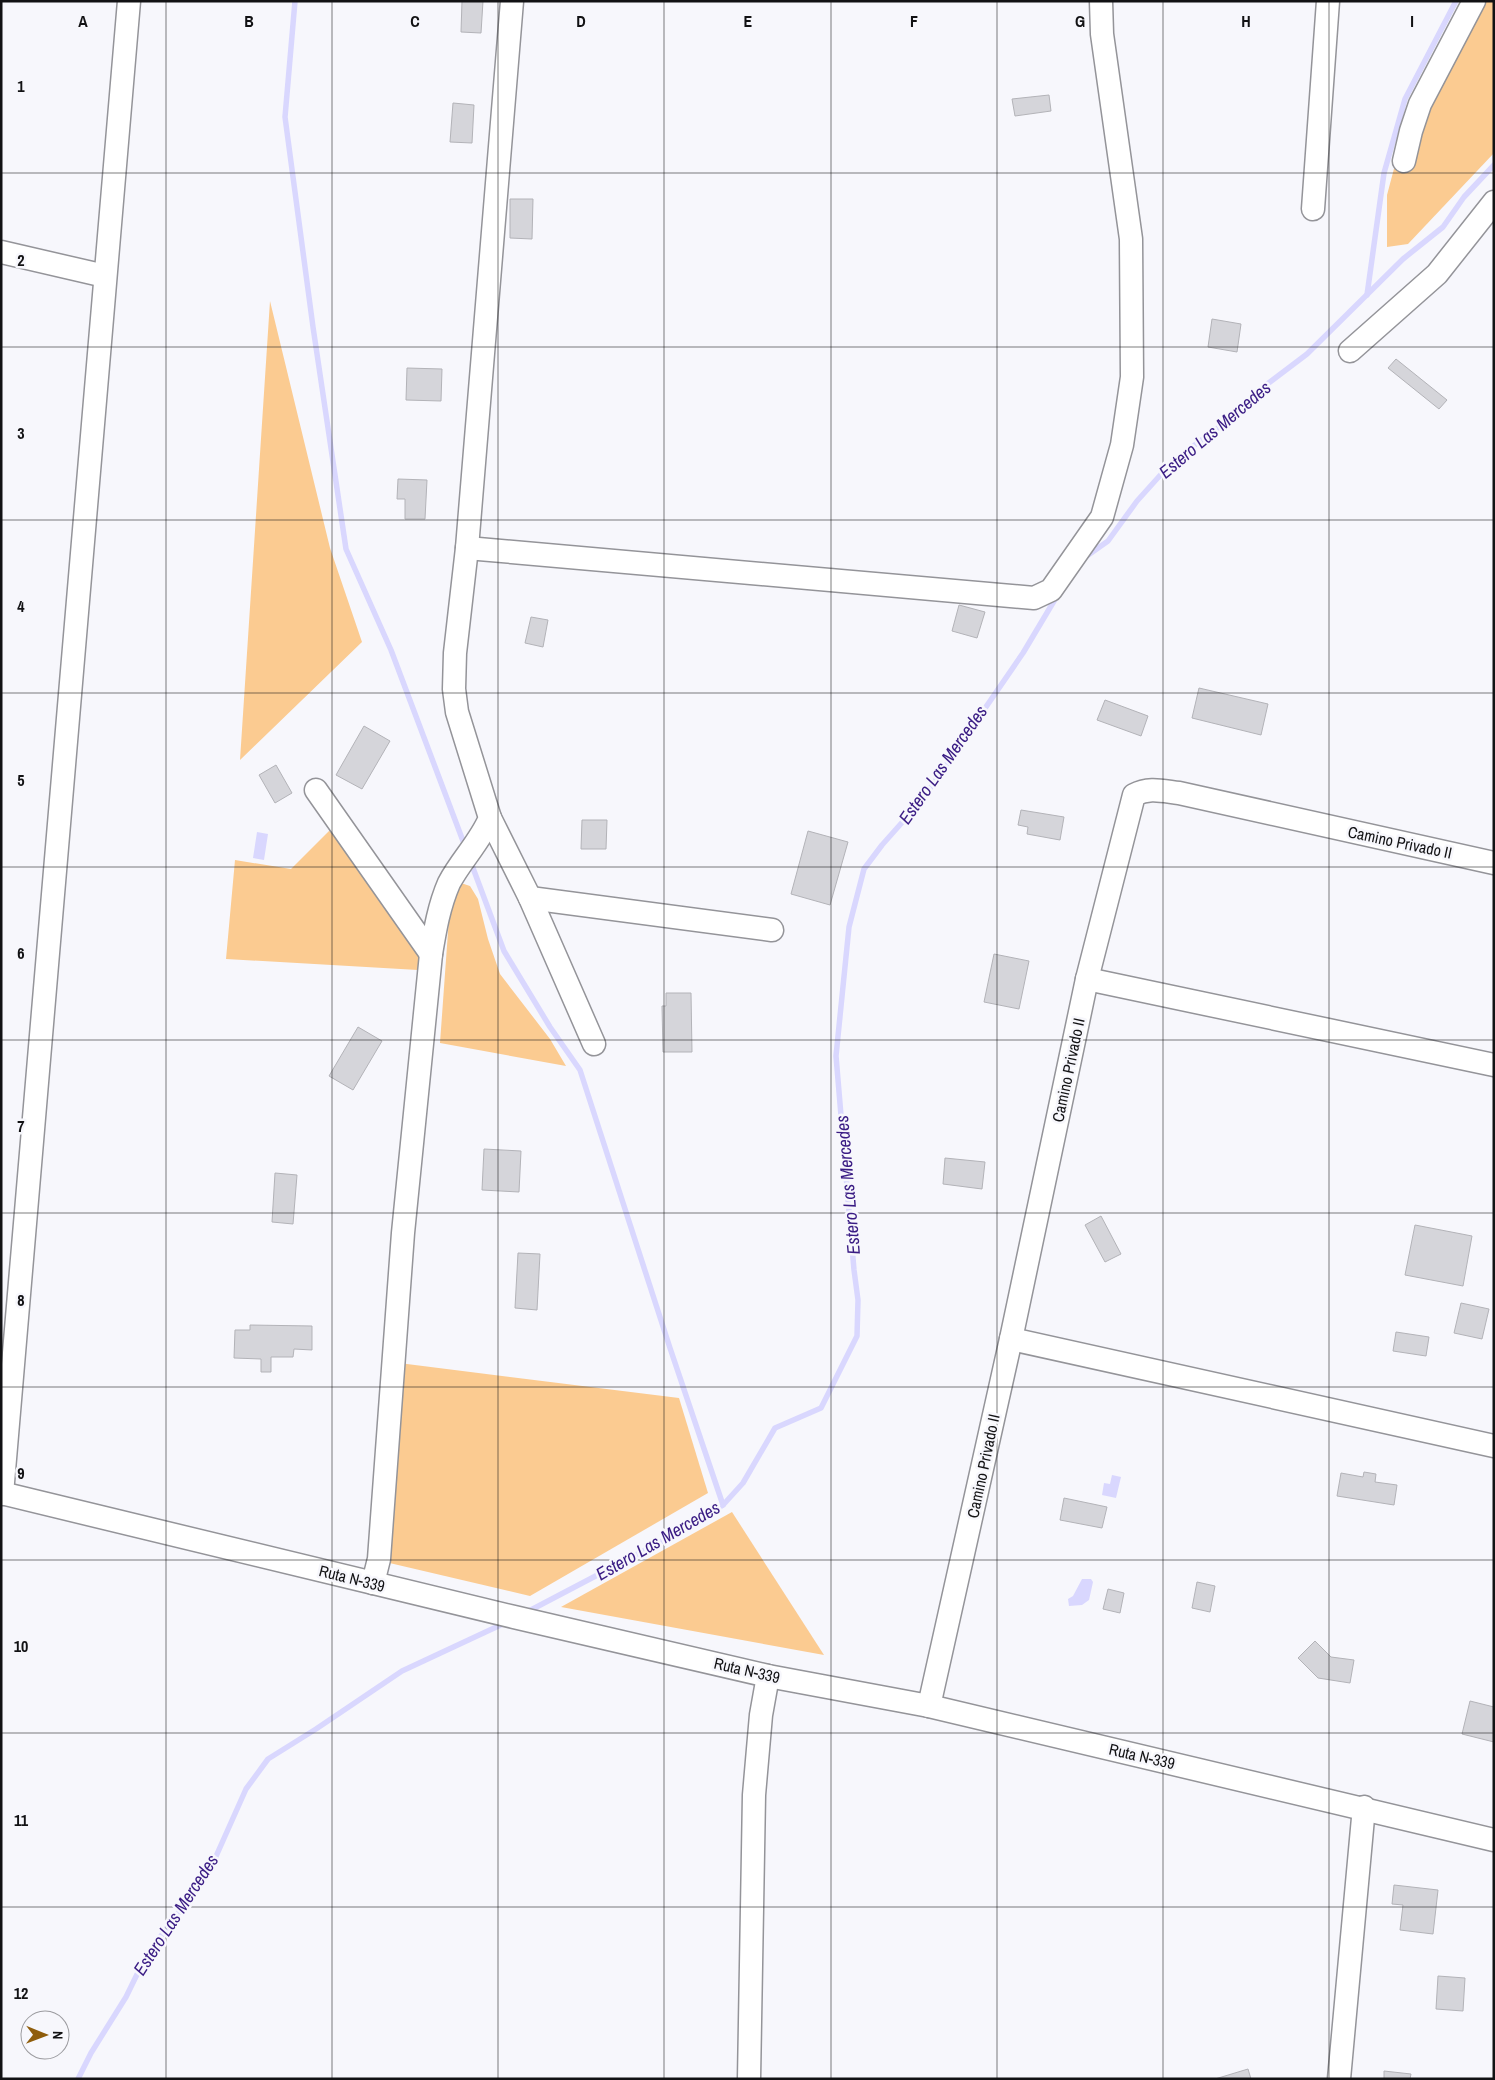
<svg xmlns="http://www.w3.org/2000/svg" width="1495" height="2080" viewBox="0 0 1495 2080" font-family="'Archivo Narrow',sans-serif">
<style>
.green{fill:#fbcb91}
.water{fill:#d9d7fe}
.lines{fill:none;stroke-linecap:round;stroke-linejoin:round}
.stream{stroke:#d9d7fe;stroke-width:5.5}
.building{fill:#d5d5da;stroke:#b3b3b8}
.minor-casing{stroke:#949499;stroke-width:25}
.minor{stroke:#fff;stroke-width:22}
.grid{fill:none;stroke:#121214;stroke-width:1;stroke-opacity:0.55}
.labels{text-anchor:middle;stroke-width:5;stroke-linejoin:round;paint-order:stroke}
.street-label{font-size:16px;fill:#121214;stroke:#f7f7fc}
.water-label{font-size:18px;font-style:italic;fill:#3a1c84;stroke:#f7f7fc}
.grid-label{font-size:16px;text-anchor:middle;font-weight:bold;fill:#121214;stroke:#f7f7fc;stroke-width:5;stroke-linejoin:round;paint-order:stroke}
</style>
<rect width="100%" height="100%" fill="#f7f7fc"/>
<g class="green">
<path d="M1464 1H1494V153L1408 244 1387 247V195L1412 101Z"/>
<path d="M270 301 330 548 362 642 240 760Z"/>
<path d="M329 831 354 836 422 936 418 970 226 959 235 860 291 869Z"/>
<path d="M455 881 470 886 478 899 488 939 500 974 550 1039 566 1066 440 1043 449 918Z"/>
<path d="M399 1363 679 1398 708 1493 530 1596 381 1561Z"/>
<path d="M732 1512 824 1655 561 1607Z"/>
</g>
<g class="water">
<path d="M257 832 268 834 264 860 253 858Z"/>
<path d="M1112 1475 1121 1477 1116 1498 1102 1495 1104 1483 1110 1484Z"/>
<path d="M1082 1579H1091L1093 1582 1089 1600 1082 1605 1069 1606 1068 1599 1073 1596Z"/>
</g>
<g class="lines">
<g class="stream">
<path d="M295 1 285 117 313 327 346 549 391 650 466 849"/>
<path d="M1367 295 1384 173 1405 99 1456 1"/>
<path d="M1084 558 1108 541 1137 501 1173 461 1218 428 1258 391 1307 354 1403 259 1443 227 1464 197 1494 165"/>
<path d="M470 860 504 951 550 1027 580 1070 670 1348 723 1505"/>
<path d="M527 1612 687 1528 723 1505 743 1483 775 1428 821 1408 857 1336 858 1300 854 1270 836 1056 849 927 864 869 882 845 922 800 1023 653 1057 596"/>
<path d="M78 2079 91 2053 126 1997 146 1956 209 1872 246 1789 268 1759 316 1729 402 1671 507 1622"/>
</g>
</g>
<g class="building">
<path d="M462 1H483L481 33 461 32Z"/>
<path d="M1049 95 1051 111 1015 116 1012 99Z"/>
<path d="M453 103 474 105 472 143 450 142Z"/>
<path d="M510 199H533L532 239 510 238Z"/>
<path d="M1212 319 1241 324 1237 352 1208 347Z"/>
<path d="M1396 359 1447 400 1439 409 1388 368Z"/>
<path d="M407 368 442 369 441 401 406 400Z"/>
<path d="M398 479 427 480 425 519H405V499H397Z"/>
<path d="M959 605 985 612 977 638 952 631Z"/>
<path d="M531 617 548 620 543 647 525 643Z"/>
<path d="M1199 688 1268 704 1261 735 1192 718Z"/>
<path d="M1105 700 1148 716 1141 736 1097 720Z"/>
<path d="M364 726 390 741 362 789 336 775Z"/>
<path d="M276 765 292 793 275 803 259 775Z"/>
<path d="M1021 810 1064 817 1060 840 1027 834 1028 827 1018 825Z"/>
<path d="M582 820H607L606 849H581Z"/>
<path d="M808 831 848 842 830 905 791 894Z"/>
<path d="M994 954 1029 961 1019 1009 984 1002Z"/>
<path d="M666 993H691L692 1052H663L662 1006H666Z"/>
<path d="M358 1027 382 1041 353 1090 329 1076Z"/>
<path d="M484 1149 521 1151 519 1192 482 1190Z"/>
<path d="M945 1158 985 1162 982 1189 943 1184Z"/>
<path d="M275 1173 297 1175 293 1224 272 1222Z"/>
<path d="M1101 1216 1121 1254 1105 1262 1085 1225Z"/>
<path d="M1415 1225 1472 1236 1463 1286 1405 1275Z"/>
<path d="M518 1253 540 1254 537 1310 515 1308Z"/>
<path d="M1461 1303 1489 1309 1482 1339 1454 1333Z"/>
<path d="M250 1325 312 1326V1350L294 1349 293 1357H271V1372H261V1359L234 1358 235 1330H250Z"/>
<path d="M1396 1332 1429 1337 1426 1356 1393 1351Z"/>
<path d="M1364 1472 1376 1474 1375 1482 1397 1485 1394 1505 1337 1496 1341 1473 1363 1477Z"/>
<path d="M1064 1498 1107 1507 1102 1528 1060 1520Z"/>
<path d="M1197 1582 1215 1586 1210 1612 1192 1608Z"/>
<path d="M1108 1589 1124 1593 1120 1613 1103 1609Z"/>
<path d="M1315 1641 1331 1657 1354 1660 1350 1683 1318 1678 1298 1658Z"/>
<path d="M1470 1701 1494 1707V1742L1462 1734Z"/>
<path d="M1394 1885 1438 1890 1433 1934 1400 1930 1403 1905 1392 1904Z"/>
<path d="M1438 1976 1465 1978 1463 2011 1436 2009Z"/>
<path d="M1248 2069 1251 2079H1215Z"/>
<path d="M1384 2071 1411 2074 1410 2079H1384Z"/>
</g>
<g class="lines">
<defs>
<g id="minor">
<path d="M1404 161 1411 131 1420 104 1474 1"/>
<path d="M1313 209 1328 1"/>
<path d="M1 252 105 276"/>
<path d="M1350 351 1437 274 1494 202"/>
<path d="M467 548 1034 598 1051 590 1102 517 1122 445 1132 377 1131 239 1102 34 1101 1"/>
<path d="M316 790 431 954"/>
<path d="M490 818 530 898 594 1044"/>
<path d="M530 898 772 930"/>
<path d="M1087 979 1494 1065"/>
<path d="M1011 1339 1494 1446"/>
<path d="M1 1493 514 1617 768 1676 929 1706 1494 1840"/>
<path d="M2 1494 129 1"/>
<path d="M373 1583 379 1559 403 1233 431 954C435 930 439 906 449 883 461 860 480 842 490 818L457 712 454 689 455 653 467 548 512 1"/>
<path d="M929 1706 1011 1339 1087 979 1134 795C1149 787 1162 791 1179 793L1494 863"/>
<path d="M749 2079 754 1795 761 1715 768 1676"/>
<path d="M1339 2079 1364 1807"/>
</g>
</defs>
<use href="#minor" class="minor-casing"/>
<use href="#minor" class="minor"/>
</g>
<path class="grid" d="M166 1V2079M332 1V2079M498 1V2079M664 1V2079M831 1V2079M997 1V2079M1163 1V2079M1329 1V2079M1 173H1494M1 347H1494M1 520H1494M1 693H1494M1 867H1494M1 1040H1494M1 1213H1494M1 1387H1494M1 1560H1494M1 1733H1494M1 1907H1494"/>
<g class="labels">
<g class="street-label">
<text transform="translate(1400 842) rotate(12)" y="6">Camino Privado II</text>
<text transform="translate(1068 1070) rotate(-78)" y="6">Camino Privado II</text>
<text transform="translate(983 1466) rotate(-78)" y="6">Camino Privado II</text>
<text transform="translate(352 1578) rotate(14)" y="6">Ruta N-339</text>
<text transform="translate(747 1670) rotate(13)" y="6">Ruta N-339</text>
<text transform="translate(1142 1756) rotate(13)" y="6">Ruta N-339</text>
</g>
<g class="water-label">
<text transform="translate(1215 430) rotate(-40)" y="6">Estero Las Mercedes</text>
<text transform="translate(943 765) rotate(-55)" y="6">Estero Las Mercedes</text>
<text transform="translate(848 1185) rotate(-95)" y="6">Estero Las Mercedes</text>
<text transform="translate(658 1541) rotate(-30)" y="6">Estero Las Mercedes</text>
<text transform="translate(176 1915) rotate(-57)" y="6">Estero Las Mercedes</text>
</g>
</g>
<g class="grid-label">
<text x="83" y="27">A</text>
<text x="249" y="27">B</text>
<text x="415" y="27">C</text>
<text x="581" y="27">D</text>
<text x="748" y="27">E</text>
<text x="914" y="27">F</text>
<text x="1080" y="27">G</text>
<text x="1246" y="27">H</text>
<text x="1412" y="27">I</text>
<text x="21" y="92">1</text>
<text x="21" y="266">2</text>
<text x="21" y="439">3</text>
<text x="21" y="612">4</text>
<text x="21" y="786">5</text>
<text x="21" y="959">6</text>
<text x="21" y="1132">7</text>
<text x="21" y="1306">8</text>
<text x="21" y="1479">9</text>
<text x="21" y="1652">10</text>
<text x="21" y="1826">11</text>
<text x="21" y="1999">12</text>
</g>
<rect width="1495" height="2080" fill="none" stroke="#121214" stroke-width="5"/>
<g transform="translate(45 2035) rotate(91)"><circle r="24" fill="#f7f7fc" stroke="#9b9b9f"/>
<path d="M0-4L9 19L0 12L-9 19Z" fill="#8f5d0c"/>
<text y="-8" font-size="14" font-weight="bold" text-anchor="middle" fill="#121214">N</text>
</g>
</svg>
